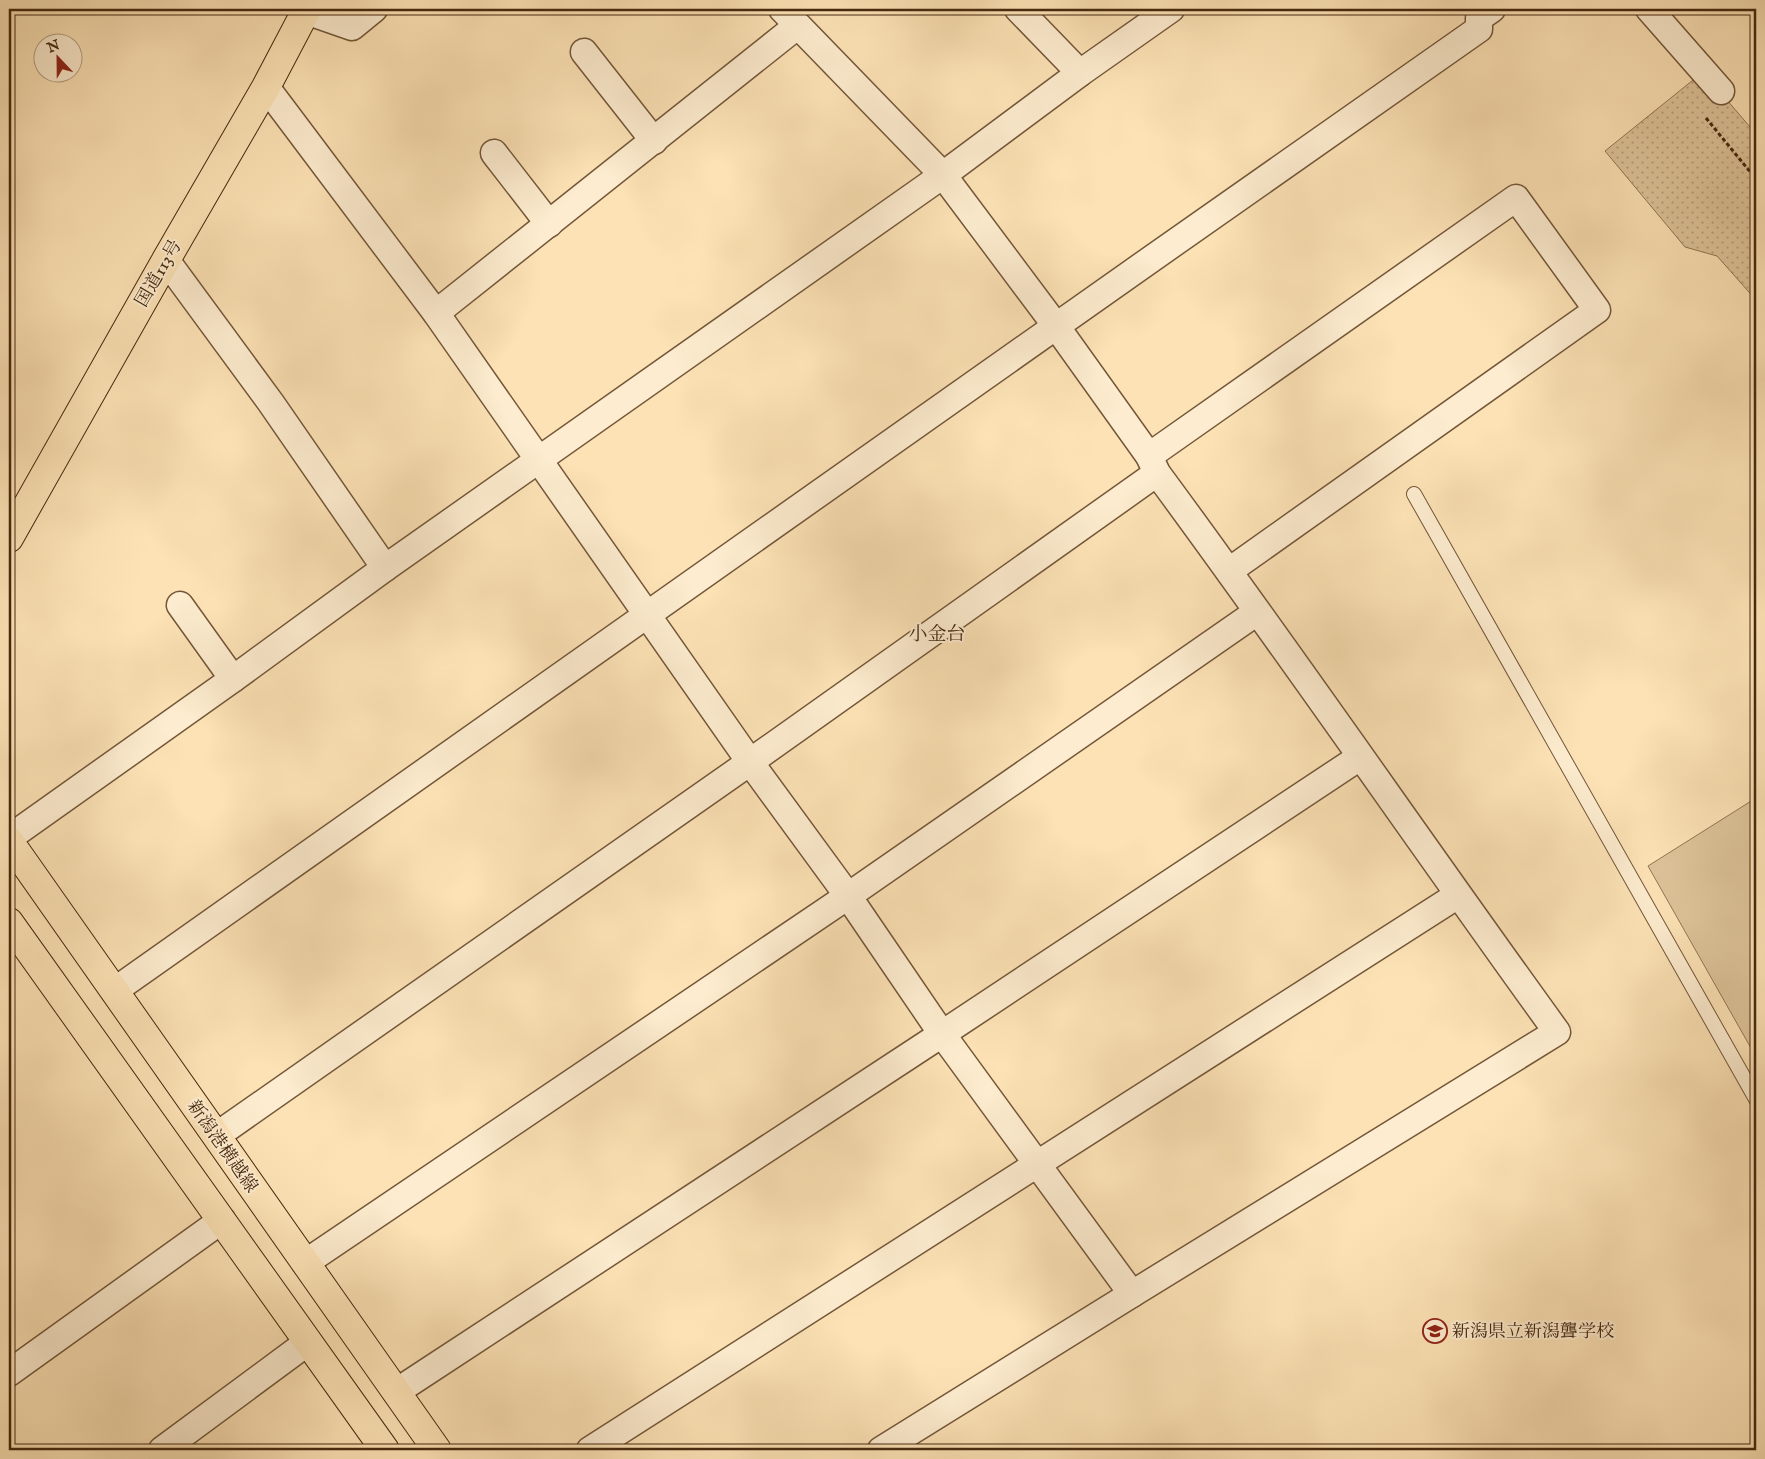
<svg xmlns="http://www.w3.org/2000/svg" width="1765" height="1459" viewBox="0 0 1765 1459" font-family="'IM FELL English','Noto Serif JP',serif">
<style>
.park{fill:url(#park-dots);stroke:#927654}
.garden{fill:#ddc399;stroke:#927654}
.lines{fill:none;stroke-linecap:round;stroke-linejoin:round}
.service-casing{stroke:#745739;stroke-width:16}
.minor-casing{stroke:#745739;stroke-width:29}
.primary-casing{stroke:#462910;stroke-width:30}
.trunk-casing{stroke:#462910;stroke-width:30}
.path{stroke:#462910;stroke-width:3;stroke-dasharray:4 2.5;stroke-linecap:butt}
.service{stroke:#fdeccf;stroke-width:14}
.minor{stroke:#fdeccf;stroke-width:26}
.primary{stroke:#fce2b5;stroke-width:28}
.trunk{stroke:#fce2b5;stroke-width:28}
.labels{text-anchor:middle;stroke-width:4;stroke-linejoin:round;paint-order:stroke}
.street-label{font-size:18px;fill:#462910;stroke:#fdeccf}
.poi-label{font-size:18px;fill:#462910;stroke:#fdeccf;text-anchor:start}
.neighbourhood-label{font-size:19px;fill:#462910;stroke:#fdeccf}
</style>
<defs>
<pattern id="park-dots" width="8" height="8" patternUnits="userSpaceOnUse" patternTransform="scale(1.25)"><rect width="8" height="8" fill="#ddc399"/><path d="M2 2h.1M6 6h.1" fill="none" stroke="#b59e7b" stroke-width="1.8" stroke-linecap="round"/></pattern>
</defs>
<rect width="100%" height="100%" fill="#fce2b5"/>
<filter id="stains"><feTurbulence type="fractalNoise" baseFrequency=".004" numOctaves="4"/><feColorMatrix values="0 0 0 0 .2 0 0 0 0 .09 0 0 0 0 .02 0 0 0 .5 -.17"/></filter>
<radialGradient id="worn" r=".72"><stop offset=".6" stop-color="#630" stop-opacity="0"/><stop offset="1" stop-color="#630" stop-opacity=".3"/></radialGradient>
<path class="park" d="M1703 72 1756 134V300L1717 256 1685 247 1605 151Z"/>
<path class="garden" d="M1756 798V1057L1648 866Z"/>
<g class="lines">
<defs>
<path id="service" d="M1414 494 1756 1099"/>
<g id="minor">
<path d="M782 9 943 175 1056 326 1149 456 1157 473C1293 657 1423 847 1557 1032L1132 1294 881 1450"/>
<path d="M1018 9 1080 73"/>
<path d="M1649 9 1721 91"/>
<path d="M306 11 352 27 374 9"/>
<path d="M584 52 654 141"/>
<path d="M266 87 436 313 750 762 848 896 942 1034 1132 1294"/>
<path d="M494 153 549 224"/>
<path d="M166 260 271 403 385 568"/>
<path d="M436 313 797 26"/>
<path d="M1149 456 1516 198 1597 310 1229 571"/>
<path d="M180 605 233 679"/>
<path d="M9 838 233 679 385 568 943 175 1080 73 1171 9"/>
<path d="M114 991C571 674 1022 347 1479 29V18L1492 9"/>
<path d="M216 1136 750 762 1157 473"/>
<path d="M305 1263 848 896 1257 612"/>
<path d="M9 1373 222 1220"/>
<path d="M396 1392 942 1034 1360 757"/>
<path d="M162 1450 308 1342"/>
<path d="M590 1450 1458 895"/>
</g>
<g id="primary">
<path d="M9 841 437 1450"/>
<path d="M9 922 385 1450"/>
</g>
<path id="trunk" d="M9 538 166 260 266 87 307 9"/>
</defs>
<use href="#service" class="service-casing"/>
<use href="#minor" class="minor-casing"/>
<use href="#primary" class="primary-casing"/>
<use href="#trunk" class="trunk-casing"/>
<path class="path" d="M1706 118 1756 179"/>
<use href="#service" class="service"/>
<use href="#minor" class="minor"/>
<use href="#primary" class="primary"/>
<use href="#trunk" class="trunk"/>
</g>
<defs>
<symbol id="school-ring" viewBox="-11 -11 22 22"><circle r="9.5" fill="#fdeccf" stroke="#8f2418" stroke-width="1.5"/><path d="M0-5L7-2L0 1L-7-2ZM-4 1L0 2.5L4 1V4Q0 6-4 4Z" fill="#8f2418"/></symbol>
</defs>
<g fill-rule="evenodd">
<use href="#school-ring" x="1421" y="1317" width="28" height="28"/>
</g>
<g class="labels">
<g class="street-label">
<text transform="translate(158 273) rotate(-60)" y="6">国道113号</text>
<text transform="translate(223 1146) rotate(55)" y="6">新潟港横越線</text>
</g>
<g class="poi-label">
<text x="1452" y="1337">新潟県立新潟聾学校</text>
</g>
<g class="neighbourhood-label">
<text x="937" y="640">小金台</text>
</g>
</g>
<rect width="1765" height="1459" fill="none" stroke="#fce2b5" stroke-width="30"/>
<rect x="10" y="10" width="1745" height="1439" fill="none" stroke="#462910" stroke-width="2.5"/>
<rect x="15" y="15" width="1735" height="1429" fill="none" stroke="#462910"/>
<g transform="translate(58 58) rotate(338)"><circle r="24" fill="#fdeccf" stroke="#b49e83"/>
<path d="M0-4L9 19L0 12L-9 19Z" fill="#8f2418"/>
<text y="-8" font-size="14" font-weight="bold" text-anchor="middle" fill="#462910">N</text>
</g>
<rect width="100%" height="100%" filter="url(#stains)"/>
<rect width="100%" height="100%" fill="url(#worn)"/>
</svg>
